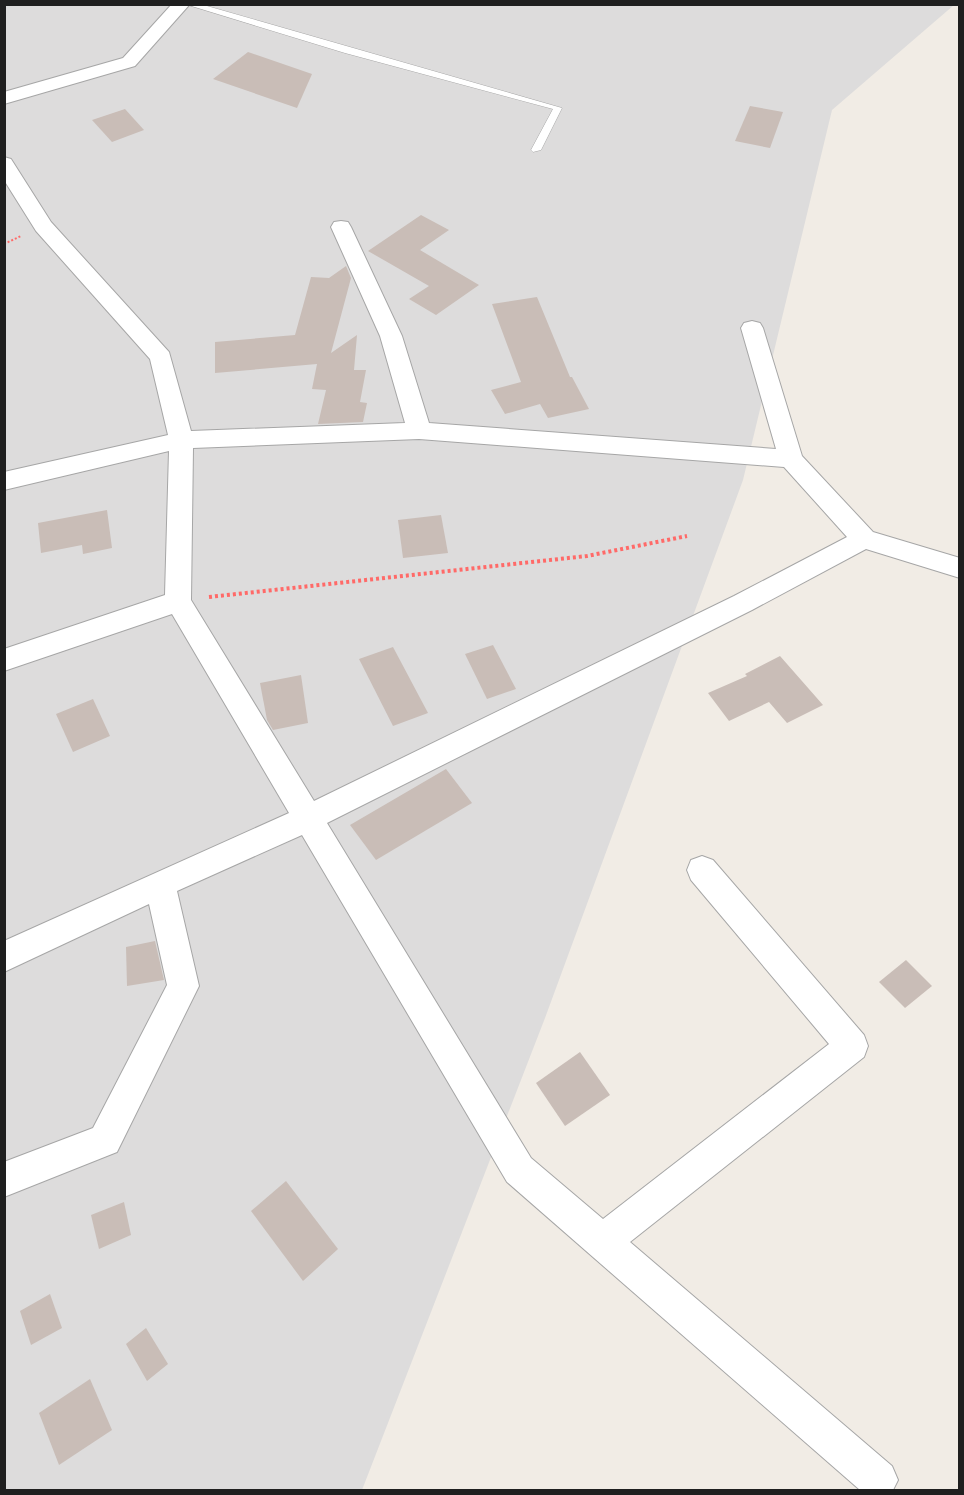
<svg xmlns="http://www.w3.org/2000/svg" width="964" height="1495" viewBox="0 0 964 1495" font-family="'Fira Sans',sans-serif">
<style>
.residential{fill:#dddcdc}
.building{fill:#c9bdb7}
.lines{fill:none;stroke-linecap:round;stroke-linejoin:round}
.service-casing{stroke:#a6a6a6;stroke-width:1}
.minor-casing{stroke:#a6a6a6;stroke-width:2}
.path-far1{stroke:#ff6a68;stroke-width:2;stroke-dasharray:2 2;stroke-linecap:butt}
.path{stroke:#ff6a68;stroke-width:4;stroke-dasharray:3 3;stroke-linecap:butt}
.service{fill:#fff;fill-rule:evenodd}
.minor{fill:#fff;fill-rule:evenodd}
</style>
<rect width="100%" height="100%" fill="#f1ece5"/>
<path class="residential" d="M5 5H954L832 110 743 480 545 1018 362 1490H5Z"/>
<g class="building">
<path d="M248 52 312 74 297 108 213 79Z"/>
<path d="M750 106 783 112 770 148 735 141Z"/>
<path d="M125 109 144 130 112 142 92 120Z"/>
<path d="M421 215 449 230 420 250 479 285 436 315 409 299 429 286 368 251Z"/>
<path d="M346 266 351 278 331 353 357 335 354 370H366L360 402 367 403 363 422 318 424 326 390 312 389 317 364 215 373V342L295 335 311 277 329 278Z"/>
<path d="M537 297 570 377H572L589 409 548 418 540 404 505 414 491 390 521 382 492 304Z"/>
<path d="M107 510 112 548 83 554 82 545 41 553 38 523Z"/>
<path d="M441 515 448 553 403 558 398 520Z"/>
<path d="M493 645 516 689 487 699 465 654Z"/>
<path d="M393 647 428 713 393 726 359 659Z"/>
<path d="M780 656 823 705 787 723 769 702 729 721 708 693 747 676 745 674Z"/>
<path d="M301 675 308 723 273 730 267 720 260 683Z"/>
<path d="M93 699 110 736 73 752 56 714Z"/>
<path d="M446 769 472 803 376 860 350 825Z"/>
<path d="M155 941 164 980 127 986 126 947Z"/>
<path d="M906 960 932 986 905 1008 879 982Z"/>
<path d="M580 1052 610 1095 565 1126 536 1083Z"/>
<path d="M286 1181 338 1249 303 1281 251 1211Z"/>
<path d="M124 1202 131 1235 99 1249 91 1215Z"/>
<path d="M50 1294 62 1328 31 1345 20 1311Z"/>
<path d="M146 1328 168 1364 147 1381 126 1344Z"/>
<path d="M90 1379 112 1430 59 1465 39 1413Z"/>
</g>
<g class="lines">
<defs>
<path id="service" d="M185 4H200L562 108 541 150 533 152 531 150 553 109 345 53Z"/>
<g id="minor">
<path d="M172 4H190L135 66 4 104V92L123 58Z"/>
<path d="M4 157 11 159 51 222 169 352 191 431 405 423 380 336 331 227 334 222 341 221 348 222 351 227 402 336 429 423 776 449 741 328 744 323 752 321 760 323 763 328 802 456 873 532 960 558V578L866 549 752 610 327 823 531 1158 603 1219 829 1044 691 880 687 870 691 860 702 856 713 860 864 1035 868 1046 864 1057 630 1242 892 1466 898 1480 893 1490H860L507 1182 302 835 177 891 199 986 117 1152 4 1197V1162L93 1128 167 985 149 904 4 972V941L289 813 172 614 4 671V649L165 595 169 451 4 490V472L168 435 150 359 36 231 4 180ZM419 439 784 467 847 537 734 596 314 801 191 600 193 448Z"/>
</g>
</defs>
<use href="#service" class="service-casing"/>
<use href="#minor" class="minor-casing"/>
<path class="path-far1" d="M4 244 21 236"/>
<path class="path" d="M209 597 587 556 687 536"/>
<use href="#service" class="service"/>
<use href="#minor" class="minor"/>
</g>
<rect width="964" height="1495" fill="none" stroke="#1f1f1f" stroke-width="12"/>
</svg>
